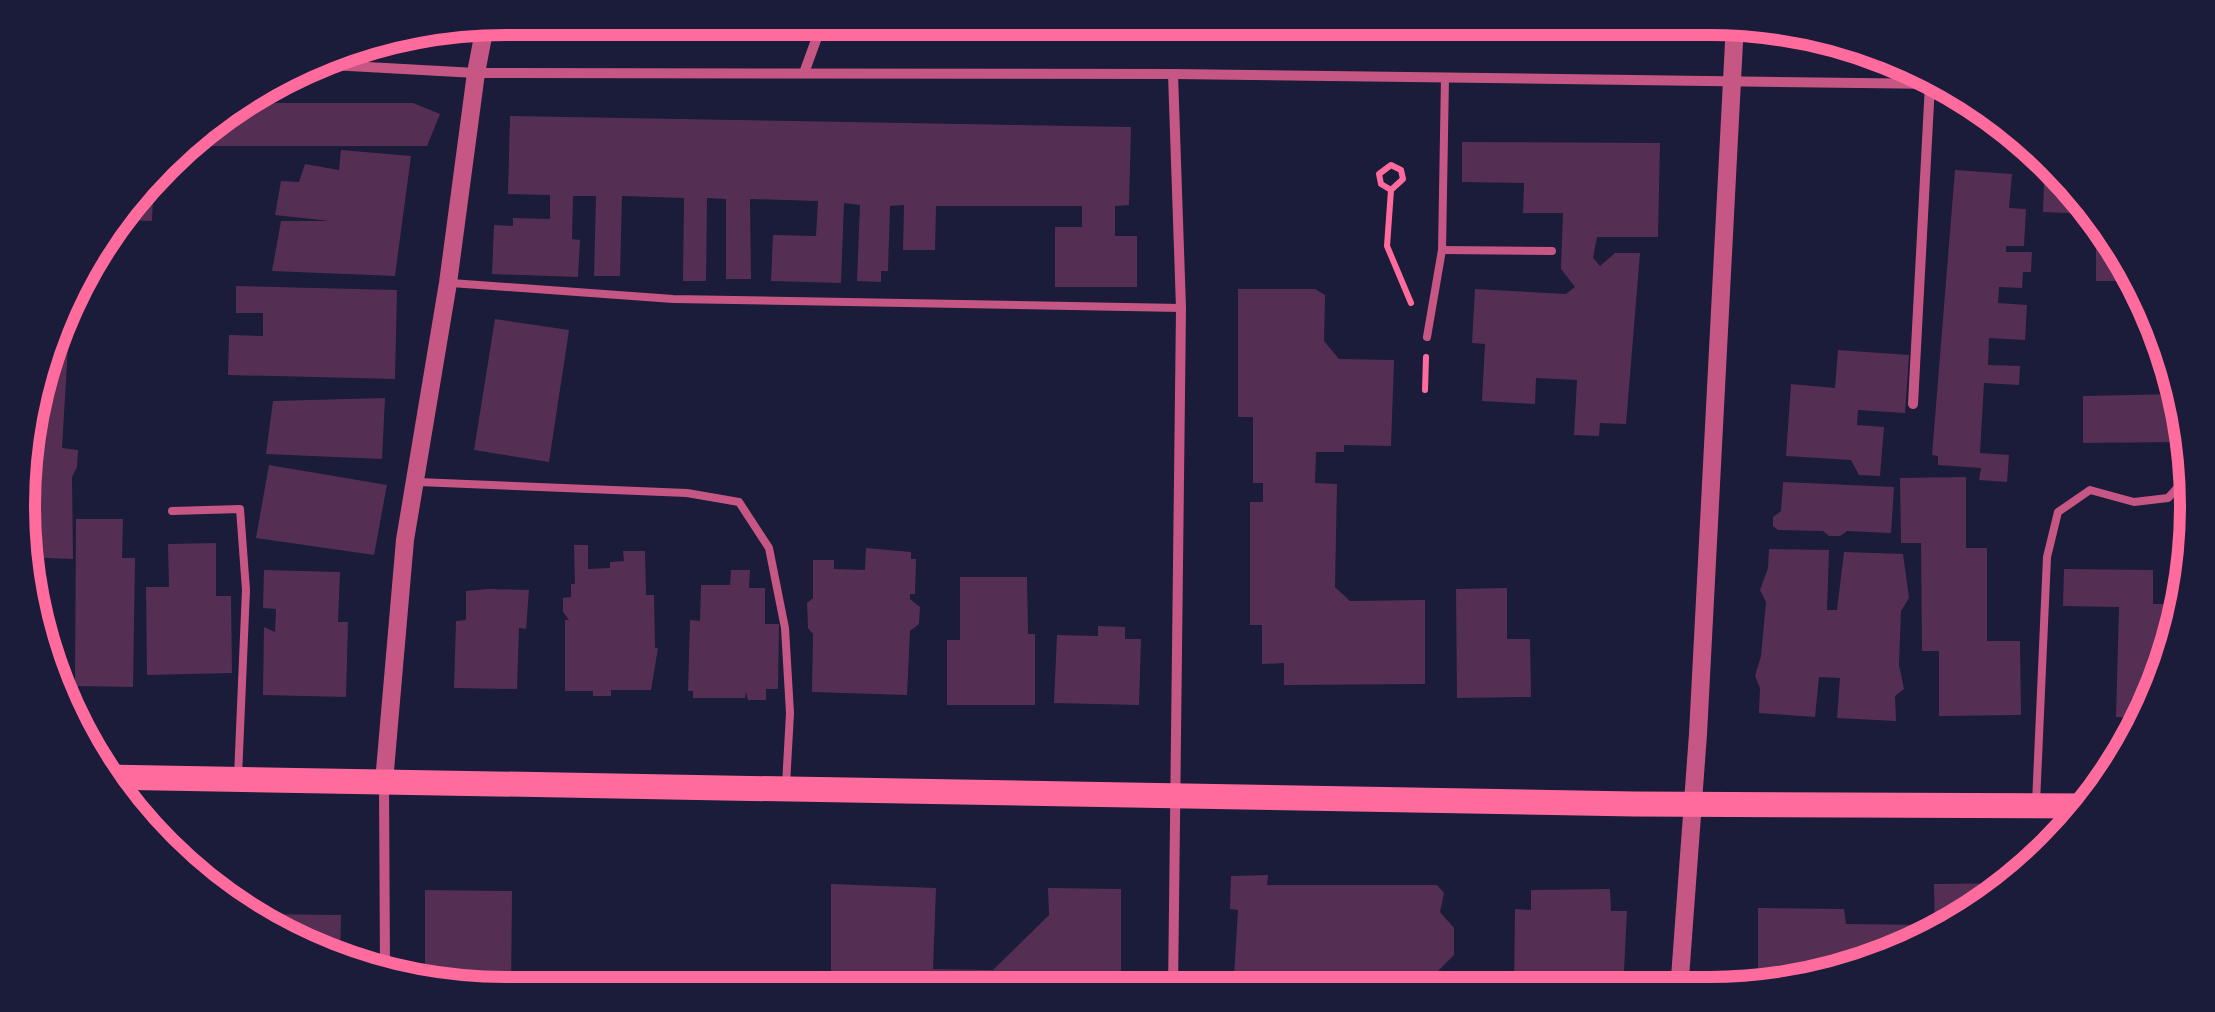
<svg xmlns="http://www.w3.org/2000/svg" width="2215" height="1012" viewBox="0 0 2215 1012" font-family="'Noto Sans',sans-serif">
<style>
.building{fill:#542f53}
.lines{fill:none;stroke-linecap:round;stroke-linejoin:round}
.path{stroke:#ff6b9d;stroke-width:6}
.service{stroke:#c65784;stroke-width:8}
.minor{stroke:#c65784;stroke-width:10}
.tertiary{stroke:#c65784;stroke-width:18}
.primary{stroke:#ff6b9d;stroke-width:25}
.rim{fill:none;stroke:#ff6b9d;stroke-width:12}
</style>
<rect width="100%" height="100%" fill="#1b1b3a"/>
<g class="building">
<path d="M519 18H580L575 35Z"/>
<path d="M664 18H741L737 35Z"/>
<path d="M894 18H1111V36L894 38Z"/>
<path d="M1126 18H1199V30L1126 27Z"/>
<path d="M246 103H413L440 114 427 146H199V130Z"/>
<path d="M510 116 1131 127 1129 205 1115 206V236H1137V287H1055V227H1082V206H936L935 250H903L904 205 890 206 888 271H881V282L857 281 860 205 844 203 841 283 771 281 773 235 816 236 818 201 750 199 751 279H726V199L707 198 706 281H683L684 198 622 196 620 276H594L596 196H573L572 239 580 240 578 277 492 274 494 225 513 226V218L550 219V195L508 194Z"/>
<path d="M1462 142 1660 143 1658 237H1597L1593 258 1600 266 1615 253H1640L1626 424 1600 423 1599 436 1574 435 1577 380 1536 378 1535 404 1482 401 1485 344 1472 343 1475 289 1566 294 1575 287 1561 269 1563 213H1523L1524 183 1462 182Z"/>
<path d="M341 150 411 156 395 276 272 271 281 221H330L275 215 281 181 299 182 305 164 339 170Z"/>
<path d="M2045 154 2054 160 2090 214 2043 212Z"/>
<path d="M1955 170 2012 174 2009 208 2026 209 2024 246H2006V252H2032L2031 272H2023L2022 288 1999 287 1998 303 2027 305 2025 340 1989 338 1988 365 2020 366 2019 385 1984 383 1980 453 2009 455 2007 482 1979 480 1981 468 1938 465V456L1932 455Z"/>
<path d="M154 175 152 221 118 220Z"/>
<path d="M2096 241H2108L2135 281H2096Z"/>
<path d="M236 286 397 290 395 379 228 375 229 335 263 336V313H236Z"/>
<path d="M1238 289H1315L1325 295 1324 341 1339 359 1394 360 1391 446 1344 445V452H1316L1315 483 1337 484 1335 587 1350 601 1425 600V684L1284 685V663L1262 664V625H1250V502H1263V483H1253V417H1238Z"/>
<path d="M64 312H70L62 448 78 450 77 467 72 477 73 559 22 557 27 411Z"/>
<path d="M495 319 569 330 549 462 474 450Z"/>
<path d="M1838 350 1909 355 1905 413 1858 410 1857 425 1884 427 1880 476 1859 475 1851 460 1786 456 1791 384 1835 388Z"/>
<path d="M2175 394 2177 442 2083 443V396Z"/>
<path d="M385 398 382 459 266 454 273 401Z"/>
<path d="M269 465 387 485 374 555 256 538Z"/>
<path d="M1966 477V548H1987V641H2020L2021 715 1939 716V651H1922L1921 543H1901L1900 478Z"/>
<path d="M1783 482 1894 487 1891 533 1847 531 1840 536H1829L1823 531 1778 530 1773 526V517L1781 511Z"/>
<path d="M2189 501H2197V505L2191 537Z"/>
<path d="M76 519H123L122 558H135L133 687 75 686Z"/>
<path d="M216 543V596H231L232 673 147 675 146 587H169L168 544Z"/>
<path d="M574 545H588V569L610 568V562L624 561 623 551H645L646 595H654L655 648H658L651 690H611V696H593V691H565V620H569L563 612V598L571 597V584H575Z"/>
<path d="M866 548 911 552V559H916L915 594H910V599L920 607 919 624 910 631 907 695 812 692 813 634 808 628 807 603 813 598V560H834V569L865 570Z"/>
<path d="M1769 549 1829 550 1827 610H1837L1844 552 1903 554 1909 598 1901 611 1899 665 1904 689 1895 696 1896 721 1837 718 1840 678 1819 677 1815 717 1759 713 1760 688 1755 676 1761 656 1766 602 1760 590 1768 568Z"/>
<path d="M2064 569 2153 570V604H2164L2163 681 2161 692 2146 718 2116 717 2119 607 2063 606Z"/>
<path d="M264 570 340 572 338 622H348L346 697 263 695 264 627 275 632 276 609 263 608Z"/>
<path d="M731 570H750L749 588H765V624H779L778 689H766V700H748L746 692 745 698H693V691H688L690 620 700 621 701 585H730Z"/>
<path d="M960 577H1027L1028 634H1035V705H947V640H960Z"/>
<path d="M1507 588V639H1530L1531 697 1457 698 1456 589Z"/>
<path d="M488 589 529 590 526 629 519 628 517 689 454 688 456 621 466 620V591Z"/>
<path d="M1098 626 1125 627V639H1141L1139 705 1054 703 1057 635 1098 636Z"/>
<path d="M1268 875 1267 885H1437L1444 893 1440 912 1454 928V955L1438 971 1445 979 1447 991 1233 992 1238 910 1230 909 1231 876Z"/>
<path d="M2017 883 2007 893 1935 935 1934 884Z"/>
<path d="M831 884 936 888 933 969 993 970 1049 915 1048 888 1121 889V983L1112 992 831 993Z"/>
<path d="M1610 889 1611 911H1627L1623 991H1514L1515 909 1531 910V890Z"/>
<path d="M425 890 512 891 511 994 425 978Z"/>
<path d="M1758 908 1844 909 1846 924 1931 925V937L1896 957 1782 988H1758Z"/>
<path d="M249 914 341 915 340 962 320 958Z"/>
</g>
<g class="lines">
<g class="path">
<path d="M1391 190 1381 184 1379 174 1391 165 1401 170 1403 179 1391 190 1387 246 1411 303"/>
<path d="M1425 390 1426 357"/>
</g>
<g class="service">
<path d="M1442 250 1552 251"/>
<path d="M451 283 673 299 1181 308"/>
<path d="M1427 337 1442 250 1445 77"/>
<path d="M418 482 687 493 739 502 769 548 785 628 790 713 786 785"/>
<path d="M172 511 240 509 246 590 238 776"/>
<path d="M2036 803 2047 557 2058 512 2090 490 2134 502 2168 498 2191 473"/>
</g>
<g class="minor">
<path d="M313 64 476 73 1173 74 1939 84"/>
<path d="M804 73 824 18"/>
<path d="M1913 404 1930 84"/>
<path d="M384 783 385 970"/>
<path d="M1173 992 1181 308 1173 74"/>
</g>
<g class="tertiary">
<path d="M384 782 405 540 448 283 476 73 486 21"/>
<path d="M1679 991 1698 734 1735 23"/>
</g>
<path class="primary" d="M105 777 1634 804 2094 806"/>
</g>
<path d="M0 0H2215V1012H0ZM506 35H1709A471 471 0 0 1 2180 506V506A471 471 0 0 1 1709 977H506A471 471 0 0 1 35 506V506A471 471 0 0 1 506 35Z" fill="#1b1b3a" fill-rule="evenodd"/>
<path class="rim" d="M506 35H1709A471 471 0 0 1 2180 506V506A471 471 0 0 1 1709 977H506A471 471 0 0 1 35 506V506A471 471 0 0 1 506 35Z"/>
</svg>
